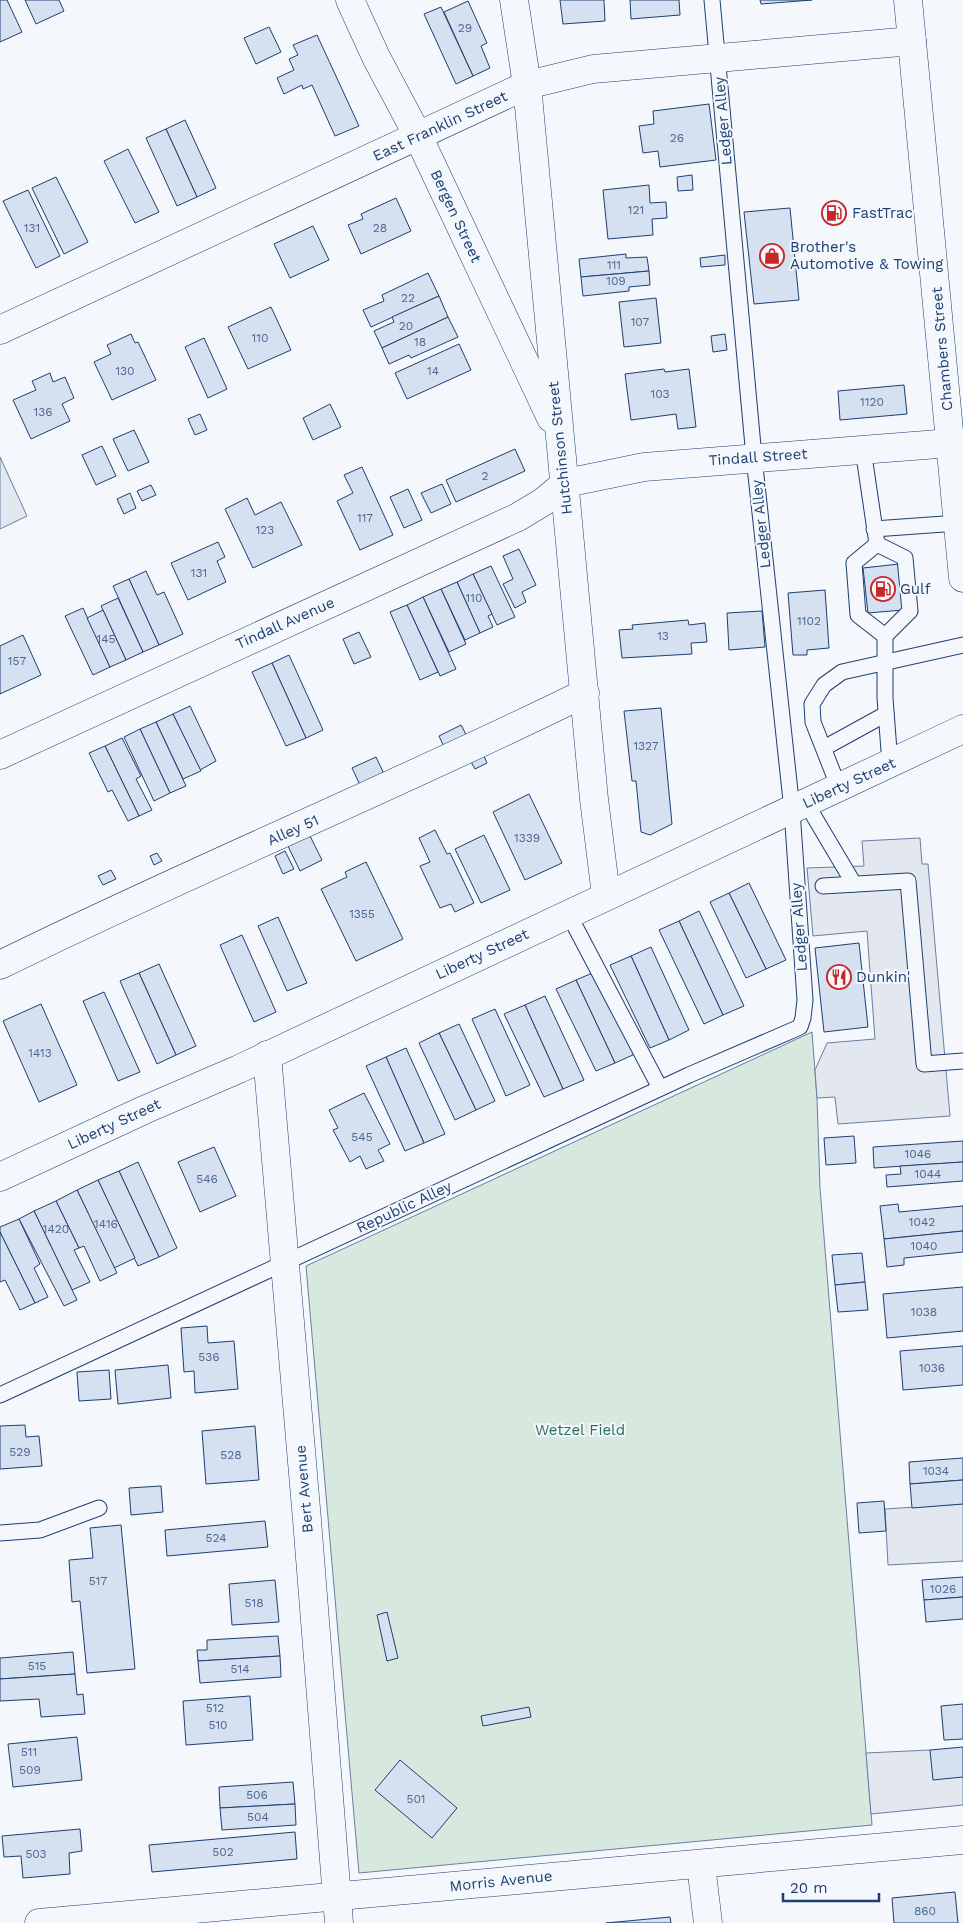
<svg xmlns="http://www.w3.org/2000/svg" width="963" height="1923" viewBox="0 0 963 1923" font-family="'Work Sans',sans-serif">
<style>
.green{fill:#d7e8df;stroke:#687fa3}
.parking{fill:#e3e8f0;stroke:#687fa3}
.building{fill:#d5e0f0;stroke:#1d3f73}
.lines{fill:none;stroke-linecap:round;stroke-linejoin:round}
.service-casing{stroke:#1d3f73;stroke-width:17}
.minor-casing{stroke:#1d3f73;stroke-width:29}
.tertiary-casing{stroke:#1d3f73;stroke-width:29}
.service{stroke:#f4f7fb;stroke-width:15}
.minor{stroke:#f4f7fb;stroke-width:28}
.tertiary{stroke:#f4f7fb;stroke-width:28}
.labels{text-anchor:middle;stroke-width:4;stroke-linejoin:round;paint-order:stroke}
.number-label{font-size:12px;fill:#4b6792}
.street-label{font-size:15px;fill:#1d3f73;stroke:#f4f7fb}
.poi-label{font-size:15px;fill:#1d3f73;stroke:#f4f7fb;text-anchor:start}
.park-label{font-size:15px;fill:#2c6c60;stroke:#f4f7fb}
</style>
<rect width="100%" height="100%" fill="#f4f7fb"/>
<path class="green" d="M812 1032 817 1098 820 1188 872 1825 359 1873 306 1266Z"/>
<g class="parking">
<path d="M0 457 27 516 0 529Z"/>
<path d="M920 838 922 864H928L950 1116 838 1124 835 1097 817 1098 815 1070 827 1043 875 1039 867 931 813 936 807 868 864 866 862 841Z"/>
<path d="M963 1504V1561L888 1565 885 1509Z"/>
<path d="M930 1750 963 1777V1805L871 1814 866 1753Z"/>
</g>
<g class="building">
<path d="M0 0H7L22 32 0 42Z"/>
<path d="M25 0H59L64 11 36 24Z"/>
<path d="M560 0H604L605 21 563 24Z"/>
<path d="M630 0H679L680 15 631 19Z"/>
<path d="M760 0H812L761 4Z"/>
<path d="M468 1 487 43 481 46 490 68 473 76 444 12Z"/>
<path d="M441 7 473 76 456 84 424 14Z"/>
<path d="M269 27 281 52 256 64 244 38Z"/>
<path d="M317 35 359 126 335 136 312 85 303 89 302 85 284 94 277 78 294 70 289 59 298 55 293 45Z"/>
<path d="M709 104 716 160 660 167 658 151 643 153 639 126 654 124 653 111Z"/>
<path d="M185 120 216 188 197 197 166 129Z"/>
<path d="M166 129 197 197 177 206 146 138Z"/>
<path d="M128 149 159 212 135 223 104 161Z"/>
<path d="M692 175 693 190 678 191 677 177Z"/>
<path d="M56 177 88 242 64 254 32 188Z"/>
<path d="M649 185 650 203 666 202 667 218 652 219 653 235 608 239 603 190Z"/>
<path d="M28 190 60 256 36 268 3 201Z"/>
<path d="M396 198 411 231 361 254 348 225 363 219 361 214Z"/>
<path d="M790 208 799 300 754 304 744 212Z"/>
<path d="M313 226 329 260 290 278 274 244Z"/>
<path d="M626 254V258L647 257 649 271 581 277 579 259Z"/>
<path d="M725 255V265L701 267 700 258Z"/>
<path d="M649 271 650 285 629 287V291L583 296 581 277Z"/>
<path d="M428 273 439 296 371 327 363 310 384 301 382 295Z"/>
<path d="M439 296 448 317 382 348 374 331 394 322 392 317Z"/>
<path d="M656 298 661 343 624 347 619 302Z"/>
<path d="M271 307 291 350 248 369 228 327Z"/>
<path d="M448 317 458 337 411 358 409 355 389 364 382 348Z"/>
<path d="M131 334 135 343 138 342 156 380 112 400 94 362 111 354 107 345Z"/>
<path d="M725 334 727 350 713 352 711 336Z"/>
<path d="M204 338 227 389 208 398 185 347Z"/>
<path d="M459 344 471 370 407 399 395 373Z"/>
<path d="M664 369 665 372 689 369 696 427 678 429 676 414 631 420 625 374Z"/>
<path d="M50 373 53 382 65 377 74 398 62 404 70 421 31 439 13 400 36 390 32 381Z"/>
<path d="M904 385 907 414 840 420 838 391Z"/>
<path d="M330 404 341 427 313 440 303 418Z"/>
<path d="M200 414 207 430 195 435 188 419Z"/>
<path d="M134 430 149 462 128 471 113 439Z"/>
<path d="M102 446 116 476 96 485 82 455Z"/>
<path d="M515 449 525 471 456 502 446 480Z"/>
<path d="M362 467 393 535 360 550 337 501 353 493 344 475Z"/>
<path d="M442 484 451 504 431 513 421 493Z"/>
<path d="M151 485 156 495 142 501 137 491Z"/>
<path d="M408 489 422 520 404 528 390 497Z"/>
<path d="M130 493 136 508 124 514 117 499Z"/>
<path d="M247 498 255 515 281 502 302 545 253 568 225 509Z"/>
<path d="M218 542 225 557 217 561 226 582 188 600 171 563Z"/>
<path d="M519 549 536 585 522 592 526 602 515 608 503 584 513 579 503 556Z"/>
<path d="M899 564 903 610 868 613 863 568Z"/>
<path d="M491 566 515 617 497 625 473 574Z"/>
<path d="M146 571 157 595 164 592 183 634 159 645 129 579Z"/>
<path d="M473 574 492 614 488 616 493 627 480 633 457 582Z"/>
<path d="M129 579 159 645 143 652 113 586Z"/>
<path d="M457 582 480 633 465 640 441 589Z"/>
<path d="M441 589 466 644 449 652 423 597Z"/>
<path d="M825 590 829 648 807 650V655H793L788 593Z"/>
<path d="M423 597 456 669 440 676 407 605Z"/>
<path d="M118 598 143 652 126 660 101 606Z"/>
<path d="M407 605 438 672 420 680 390 612Z"/>
<path d="M83 608 110 667 93 675 65 616Z"/>
<path d="M103 610 126 660 110 667 87 618Z"/>
<path d="M762 611 765 647 729 650 727 613Z"/>
<path d="M688 620 689 625 705 623 707 642 691 643 692 654 622 658 619 630 633 629 632 625Z"/>
<path d="M359 632 371 657 354 664 343 639Z"/>
<path d="M23 635 41 675 0 694V646Z"/>
<path d="M289 655 323 730 306 738 272 663Z"/>
<path d="M272 663 306 738 286 746 252 672Z"/>
<path d="M190 706 216 761 200 770 173 714Z"/>
<path d="M661 708 672 824 650 835 641 832 636 781H632L624 711Z"/>
<path d="M173 714 201 771 183 779 156 722Z"/>
<path d="M156 722 186 786 170 793 140 729Z"/>
<path d="M461 725 469 740 446 751 439 736Z"/>
<path d="M140 729 170 793 154 801 124 737Z"/>
<path d="M122 738 141 776 136 779 152 810 139 816 105 746Z"/>
<path d="M105 746 139 816 128 821 112 790 108 792 89 753Z"/>
<path d="M483 754 487 763 475 769 470 760Z"/>
<path d="M376 757 385 776 361 787 352 768Z"/>
<path d="M529 794 562 863 525 880 493 812Z"/>
<path d="M435 830 447 854 450 853 474 903 455 912 451 904 440 908 420 866 430 862 419 838Z"/>
<path d="M308 832 322 860 300 871 286 842Z"/>
<path d="M484 835 510 890 481 903 455 849Z"/>
<path d="M285 851 294 869 283 874 275 856Z"/>
<path d="M157 853 162 861 154 865 150 856Z"/>
<path d="M366 862 403 939 356 961 321 889 347 877 345 872Z"/>
<path d="M111 870 116 879 103 885 98 876Z"/>
<path d="M749 883 786 960 766 969 729 893Z"/>
<path d="M729 893 766 969 746 978 710 902Z"/>
<path d="M699 911 744 1006 723 1015 679 921Z"/>
<path d="M278 917 307 983 287 991 258 926Z"/>
<path d="M679 921 723 1015 704 1024 659 930Z"/>
<path d="M242 935 276 1012 254 1022 220 945Z"/>
<path d="M859 943 868 1027 824 1032 815 948Z"/>
<path d="M651 947 689 1030 669 1040 631 956Z"/>
<path d="M631 956 669 1040 650 1048 610 965Z"/>
<path d="M159 964 196 1046 176 1055 139 973Z"/>
<path d="M597 971 635 1054 615 1063 576 980Z"/>
<path d="M139 973 176 1055 157 1064 120 981Z"/>
<path d="M576 980 615 1063 596 1071 556 989Z"/>
<path d="M104 992 140 1072 118 1081 83 1001Z"/>
<path d="M545 996 584 1080 563 1089 525 1005Z"/>
<path d="M41 1004 77 1085 39 1102 3 1021Z"/>
<path d="M525 1005 563 1089 544 1097 504 1014Z"/>
<path d="M495 1009 530 1085 506 1096 472 1019Z"/>
<path d="M459 1024 495 1101 476 1110 439 1033Z"/>
<path d="M439 1033 476 1110 455 1120 419 1043Z"/>
<path d="M406 1048 445 1134 424 1143 386 1057Z"/>
<path d="M386 1057 424 1143 405 1151 366 1066Z"/>
<path d="M364 1093 390 1144 378 1150 384 1161 366 1169 360 1156 350 1162 333 1130 338 1128 329 1110Z"/>
<path d="M854 1136 856 1163 826 1165 824 1138Z"/>
<path d="M963 1141V1162L874 1168 873 1147Z"/>
<path d="M214 1147 236 1196 200 1212 178 1162Z"/>
<path d="M138 1162 177 1248 159 1257 119 1171Z"/>
<path d="M963 1162V1181L887 1187 886 1175 901 1174 900 1166Z"/>
<path d="M119 1171 159 1257 138 1266 98 1180Z"/>
<path d="M98 1180 135 1258 114 1268 77 1190Z"/>
<path d="M77 1190 117 1273 100 1281 84 1246 79 1248 56 1201Z"/>
<path d="M56 1201 79 1248 74 1250 90 1282 72 1290 34 1211Z"/>
<path d="M898 1204 899 1212 963 1206V1231L884 1239 880 1206Z"/>
<path d="M34 1211 77 1300 64 1306 19 1219Z"/>
<path d="M19 1219 40 1264 34 1268 48 1297 35 1303 0 1232V1227Z"/>
<path d="M963 1231V1252L904 1258V1265L887 1267 884 1239Z"/>
<path d="M0 1232 35 1303 20 1310 5 1280 0 1282Z"/>
<path d="M862 1253 865 1282 835 1285 832 1255Z"/>
<path d="M865 1282 868 1310 838 1312 835 1285Z"/>
<path d="M963 1287V1331L887 1338 883 1294Z"/>
<path d="M207 1326 208 1343 234 1341 238 1389 195 1393 194 1371 184 1372 181 1328Z"/>
<path d="M963 1346V1385L903 1390 900 1351Z"/>
<path d="M168 1365 171 1398 118 1404 115 1370Z"/>
<path d="M109 1370 111 1399 79 1401 77 1372Z"/>
<path d="M25 1425 26 1437 39 1436 42 1466 0 1469V1426Z"/>
<path d="M255 1426 259 1480 206 1484 202 1431Z"/>
<path d="M963 1458V1480L910 1484 909 1462Z"/>
<path d="M963 1480V1504L912 1508 910 1484Z"/>
<path d="M161 1486 163 1512 131 1515 129 1488Z"/>
<path d="M884 1501 886 1531 859 1533 857 1503Z"/>
<path d="M265 1521 268 1547 167 1556 165 1530Z"/>
<path d="M121 1525 135 1669 87 1673 80 1601 72 1602 69 1560 93 1558 90 1528Z"/>
<path d="M963 1577V1597L924 1600 922 1580Z"/>
<path d="M275 1580 279 1622 232 1625 229 1584Z"/>
<path d="M963 1597V1619L926 1622 924 1600Z"/>
<path d="M387 1612 398 1658 387 1661 377 1615Z"/>
<path d="M278 1636 280 1656 198 1661 197 1650H207V1640Z"/>
<path d="M73 1652 75 1674 0 1679V1658Z"/>
<path d="M280 1656 281 1677 200 1683 198 1661Z"/>
<path d="M75 1674 77 1695 83 1694 85 1714 41 1717 39 1699 0 1701V1679Z"/>
<path d="M250 1696 253 1740 186 1745 183 1701Z"/>
<path d="M963 1704V1739L944 1740 941 1706Z"/>
<path d="M529 1707 531 1717 483 1726 481 1716Z"/>
<path d="M77 1737 82 1780 13 1787 8 1744Z"/>
<path d="M963 1747V1777L933 1780 930 1750Z"/>
<path d="M400 1760 457 1808 432 1838 375 1790Z"/>
<path d="M293 1782 295 1804 220 1808 219 1787Z"/>
<path d="M295 1804 296 1825 222 1830 220 1808Z"/>
<path d="M80 1829 82 1851 69 1853 70 1874 23 1878 21 1856 4 1857 2 1836Z"/>
<path d="M295 1832 297 1859 152 1872 149 1845Z"/>
<path d="M955 1892 958 1923H894L892 1898Z"/>
<path d="M670 1917 671 1923H606Z"/>
</g>
<g class="lines">
<defs>
<g id="service">
<path d="M863 449 877 544 854 563 858 615 885 636V698L890 764"/>
<path d="M874 529 958 523"/>
<path d="M877 544 905 558 910 611 885 636"/>
<path d="M824 748 886 714"/>
<path d="M839 788 813 722 812 704 824 685 842 672 963 645"/>
<path d="M806 803 854 884"/>
<path d="M823 886 908 881 924 1064 963 1061"/>
<path d="M568 913 660 1088"/>
<path d="M0 1395 689 1075 800 1027 803 1018 805 1000 792 810 754 457 712 0"/>
<path d="M0 1533 40 1530 99 1508"/>
</g>
<g id="minor">
<path d="M350 0 376 57 418 136 551 418"/>
<path d="M514 0 527 85 594 799 606 895"/>
<path d="M0 330 527 85 593 69 912 41"/>
<path d="M0 755 518 517 543 502 566 483 644 467 951 443"/>
<path d="M0 965C193 870 392 788 585 693"/>
<path d="M267 1055 307 1520 339 1923"/>
<path d="M701 1865 708 1923"/>
<path d="M39 1923 963 1840"/>
</g>
<g id="tertiary">
<path d="M908 0 963 578"/>
<path d="M0 1177 144 1110 239 1069 963 729"/>
</g>
</defs>
<use href="#service" class="service-casing"/>
<use href="#minor" class="minor-casing"/>
<use href="#tertiary" class="tertiary-casing"/>
<use href="#service" class="service"/>
<use href="#minor" class="minor"/>
<use href="#tertiary" class="tertiary"/>
</g>
<defs>
<symbol id="fuel-ring" viewBox="-11 -11 22 22"><circle r="9.5" fill="#f4f7fb" stroke="#c62828" stroke-width="1.5"/><path d="M-5.5-6h7V0h2V4h1.3V-2.5L3-4.5l.8-.8L6-3V5H2.5V1h-1V6h-7ZM-4.2-4.7v3.2H.2V-4.7Z" fill="#c62828"/></symbol>
<symbol id="shop-ring" viewBox="-11 -11 22 22"><circle r="9.5" fill="#f4f7fb" stroke="#c62828" stroke-width="1.5"/><path d="M-5-2.5h2.3a2.7 3.5 0 0 1 5.4 0H5L5.5 6h-11ZM-1.5-2.5h3a1.5 2.3 0 0 0-3 0Z" fill="#c62828"/></symbol>
<symbol id="restaurant-ring" viewBox="-11 -11 22 22"><circle r="9.5" fill="#f4f7fb" stroke="#c62828" stroke-width="1.5"/><path d="M-5-6h1v4h1v-4h1v4h1v-4h1v5L-1.5 .5V6h-2V.5L-5-1ZM5-6V6H3V1.5H1.5Q1.5-4 5-6Z" fill="#c62828"/></symbol>
</defs>
<g fill-rule="evenodd">
<use href="#fuel-ring" x="820" y="199" width="28" height="28"/>
<use href="#shop-ring" x="758" y="242" width="28" height="28"/>
<use href="#fuel-ring" x="869" y="575" width="28" height="28"/>
<use href="#restaurant-ring" x="825" y="963" width="28" height="28"/>
</g>
<g class="labels">
<g class="number-label">
<text x="465" y="32">29</text>
<text x="677" y="142">26</text>
<text x="636" y="214">121</text>
<text x="32" y="232">131</text>
<text x="380" y="232">28</text>
<text x="614" y="269">111</text>
<text x="616" y="285">109</text>
<text x="408" y="302">22</text>
<text x="640" y="326">107</text>
<text x="406" y="330">20</text>
<text x="260" y="342">110</text>
<text x="420" y="346">18</text>
<text x="125" y="375">130</text>
<text x="433" y="375">14</text>
<text x="660" y="398">103</text>
<text x="872" y="406">1120</text>
<text x="43" y="416">136</text>
<text x="485" y="480">2</text>
<text x="365" y="522">117</text>
<text x="265" y="534">123</text>
<text x="199" y="577">131</text>
<text x="474" y="602">110</text>
<text x="809" y="625">1102</text>
<text x="663" y="640">13</text>
<text x="106" y="643">145</text>
<text x="17" y="665">157</text>
<text x="646" y="750">1327</text>
<text x="527" y="842">1339</text>
<text x="362" y="918">1355</text>
<text x="40" y="1057">1413</text>
<text x="362" y="1141">545</text>
<text x="918" y="1158">1046</text>
<text x="928" y="1178">1044</text>
<text x="207" y="1183">546</text>
<text x="922" y="1226">1042</text>
<text x="106" y="1228">1416</text>
<text x="56" y="1233">1420</text>
<text x="924" y="1250">1040</text>
<text x="924" y="1316">1038</text>
<text x="209" y="1361">536</text>
<text x="932" y="1372">1036</text>
<text x="20" y="1456">529</text>
<text x="231" y="1459">528</text>
<text x="936" y="1475">1034</text>
<text x="216" y="1542">524</text>
<text x="98" y="1585">517</text>
<text x="943" y="1593">1026</text>
<text x="254" y="1607">518</text>
<text x="37" y="1670">515</text>
<text x="240" y="1673">514</text>
<text x="215" y="1712">512</text>
<text x="218" y="1729">510</text>
<text x="29" y="1756">511</text>
<text x="30" y="1774">509</text>
<text x="257" y="1799">506</text>
<text x="416" y="1803">501</text>
<text x="258" y="1821">504</text>
<text x="223" y="1856">502</text>
<text x="36" y="1858">503</text>
<text x="925" y="1915">860</text>
</g>
<g class="street-label">
<text transform="translate(723 121) rotate(-95)" y="5">Ledger Alley</text>
<text transform="translate(440 126) rotate(-25)" y="5">East Franklin Street</text>
<text transform="translate(456 216) rotate(65)" y="5">Bergen Street</text>
<text transform="translate(942 349) rotate(-95)" y="5">Chambers Street</text>
<text transform="translate(560 448) rotate(-96)" y="5">Hutchinson Street</text>
<text transform="translate(758 457) rotate(-4)" y="5">Tindall Street</text>
<text transform="translate(761 524) rotate(-96)" y="5">Ledger Alley</text>
<text transform="translate(285 623) rotate(-24)" y="5">Tindall Avenue</text>
<text transform="translate(849 783) rotate(-25)" y="5">Liberty Street</text>
<text transform="translate(293 830) rotate(-24)" y="5">Alley 51</text>
<text transform="translate(799 927) rotate(-94)" y="5">Ledger Alley</text>
<text transform="translate(482 954) rotate(-25)" y="5">Liberty Street</text>
<text transform="translate(114 1124) rotate(-25)" y="5">Liberty Street</text>
<text transform="translate(404 1207) rotate(-25)" y="5">Republic Alley</text>
<text transform="translate(304 1489) rotate(-95)" y="5">Bert Avenue</text>
<text transform="translate(501 1881) rotate(-6)" y="5">Morris Avenue</text>
</g>
<g class="poi-label">
<text x="852" y="218">FastTrac</text>
<text x="790" y="252">Brother's<tspan x="790" dy="17">Automotive &amp; Towing</tspan></text>
<text x="900" y="594">Gulf</text>
<text x="856" y="982">Dunkin'</text>
</g>
<g class="park-label">
<text x="580" y="1435">Wetzel Field</text>
</g>
</g>
<path d="M783 1893v8h96v-8" fill="none" stroke="#1d3f73" stroke-width="2.5"/>
<text x="790" y="1893" font-size="15" fill="#1d3f73" stroke="#f4f7fb" stroke-width="4" paint-order="stroke">20 m</text>
</svg>
